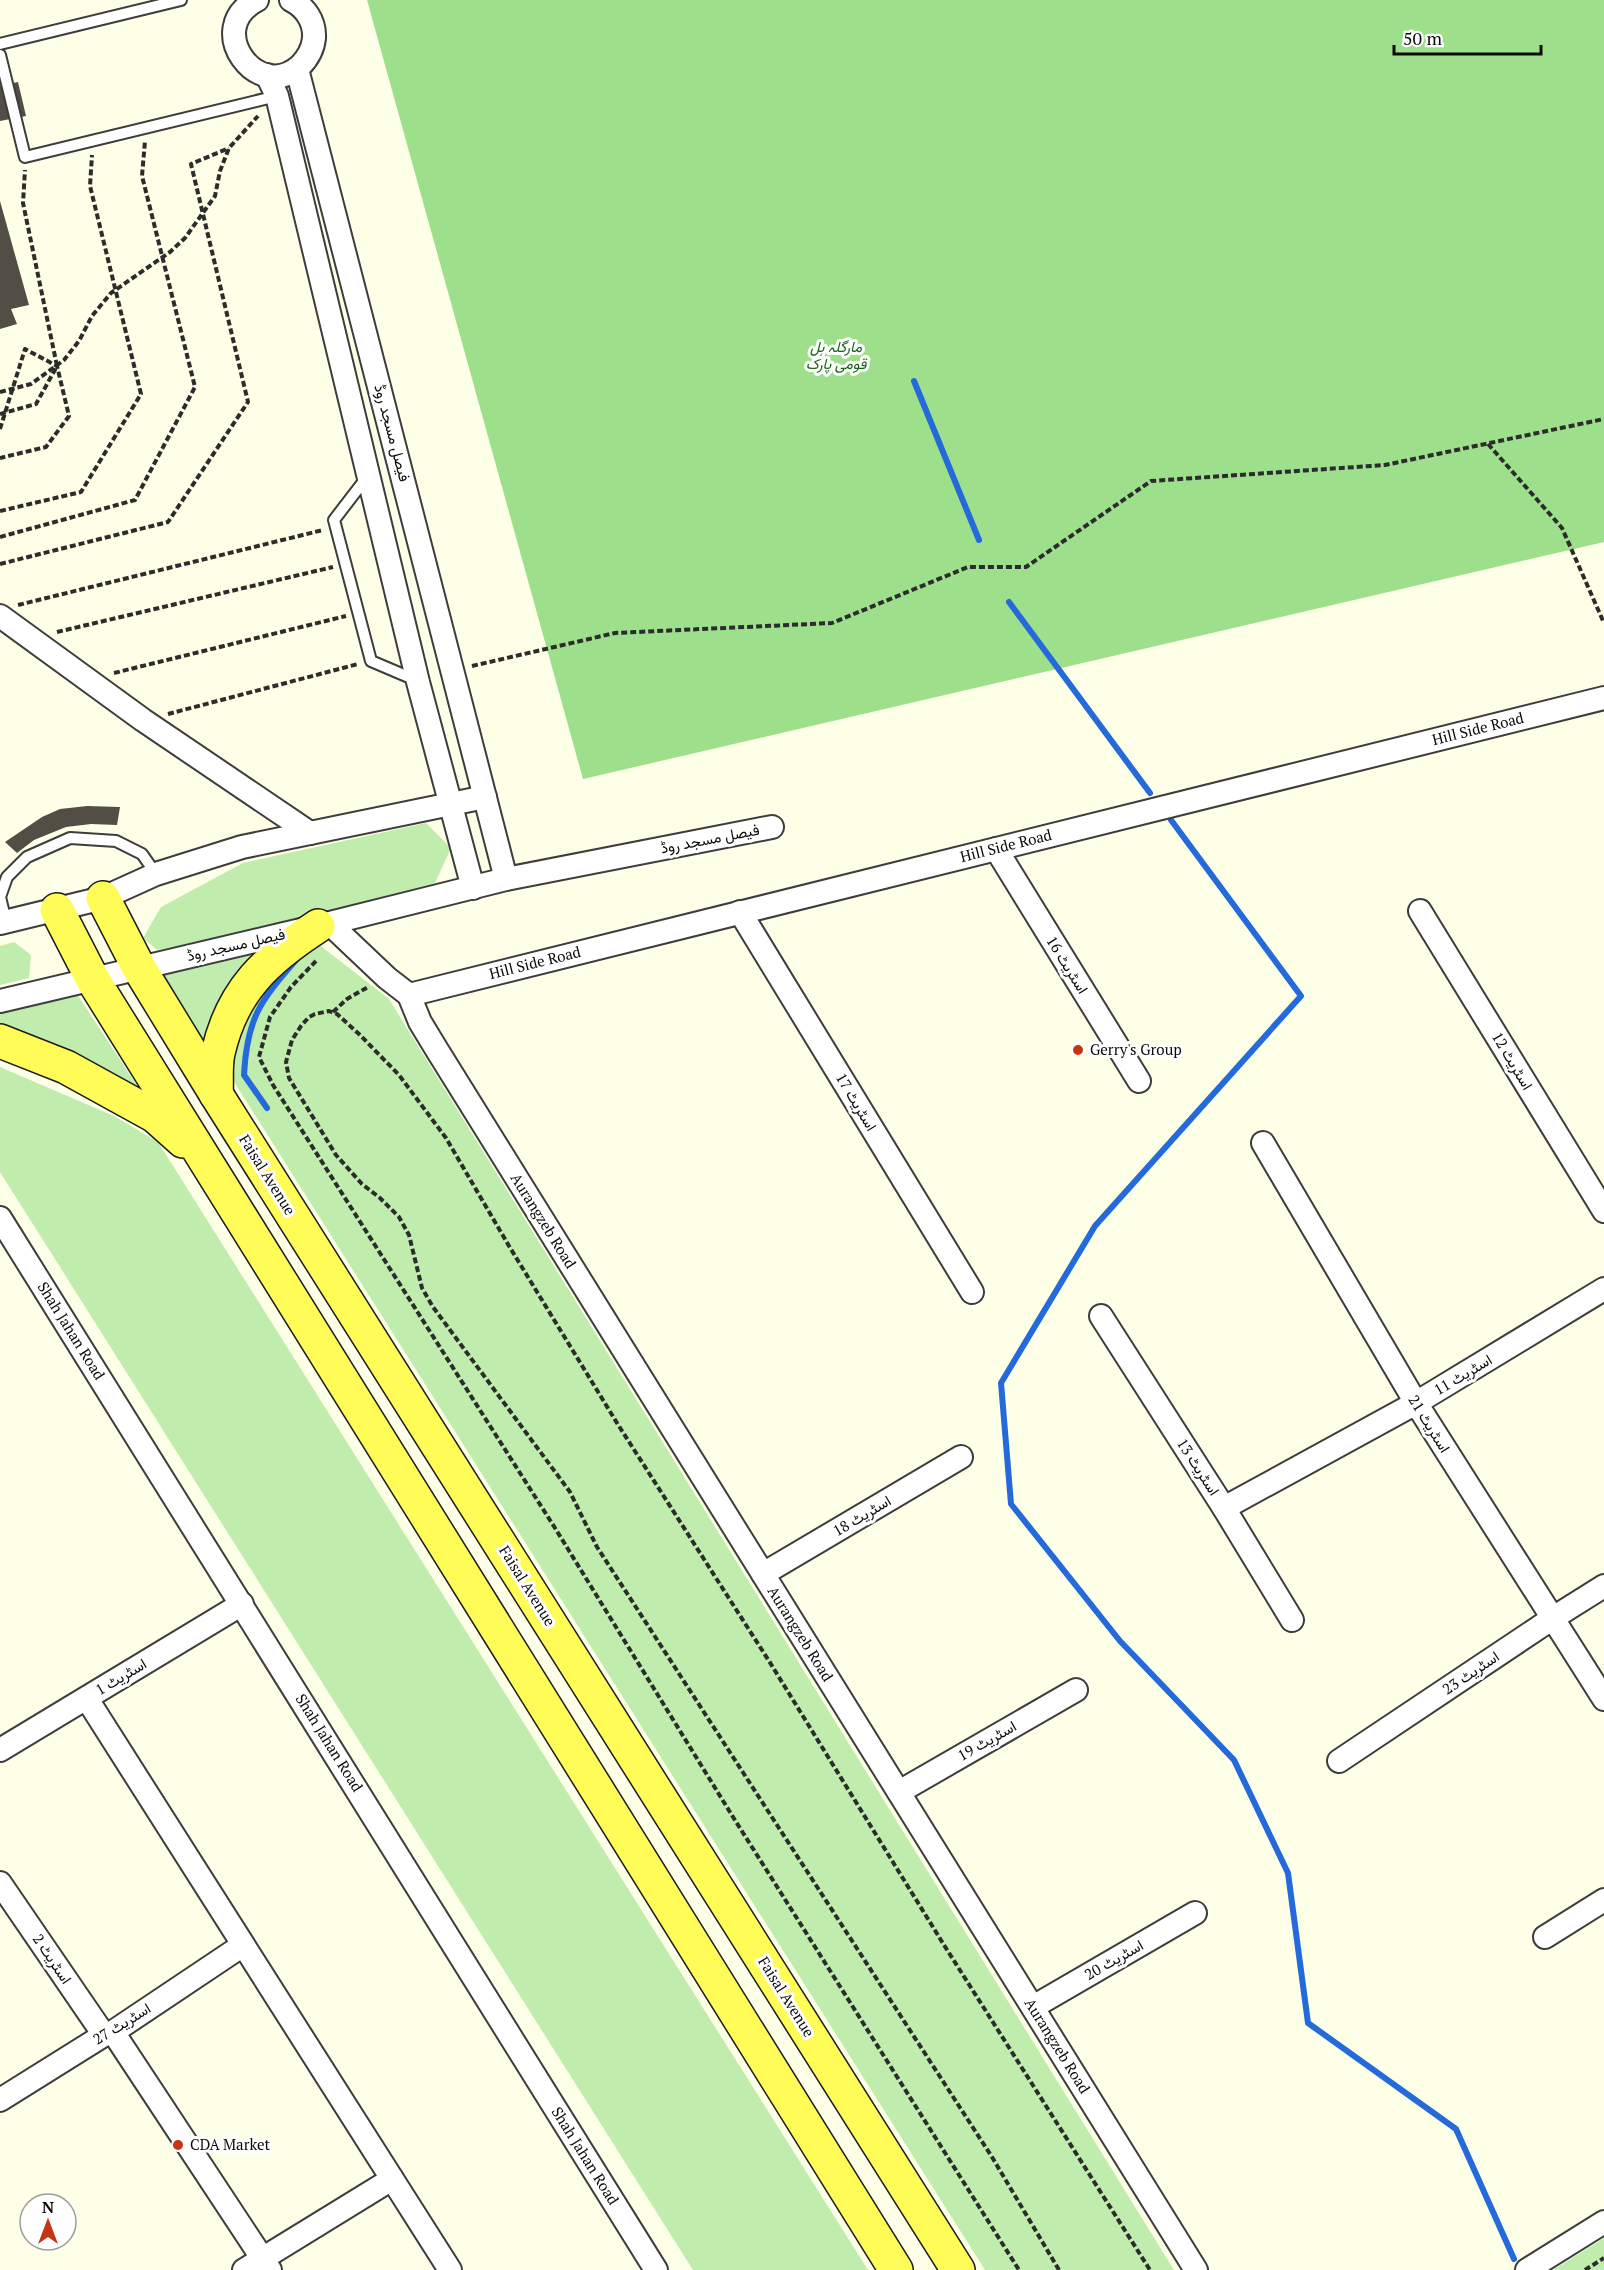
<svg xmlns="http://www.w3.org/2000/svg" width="1604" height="2270" viewBox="0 0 1604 2270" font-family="'PT Serif',Vazirmatn,serif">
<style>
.green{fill:#c0edad}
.forest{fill:#9edf8b}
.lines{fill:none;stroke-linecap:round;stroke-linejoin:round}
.stream{stroke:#256adb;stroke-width:6}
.building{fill:#534e45}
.lane-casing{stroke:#3d3d3d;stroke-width:14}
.street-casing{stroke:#3d3d3d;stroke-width:26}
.primary-casing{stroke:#1b1b1b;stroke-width:36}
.path{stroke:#2c2c2c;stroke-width:4;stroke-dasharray:6 3;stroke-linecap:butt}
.lane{stroke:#fff;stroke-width:10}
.street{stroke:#fff;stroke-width:22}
.primary{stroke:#fffb57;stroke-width:33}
.poi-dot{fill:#c73415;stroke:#fff;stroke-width:2}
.labels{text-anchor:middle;stroke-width:6;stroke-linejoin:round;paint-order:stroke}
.park-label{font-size:15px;font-style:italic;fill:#156716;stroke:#fff}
.street-label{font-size:15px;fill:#0a0a0a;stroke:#fff}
.poi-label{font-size:15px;fill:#0a0a0a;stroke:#fff;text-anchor:start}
</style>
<rect width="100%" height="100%" fill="#feffe7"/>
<g class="green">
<path d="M426 823 451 848 435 883 211 940 157 950 143 938 161 907 243 863Z"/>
<path d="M313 940 389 999 1174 2270H985L229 1074 240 1019 263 982Z"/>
<path d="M14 942 31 955 29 978 0 985V946Z"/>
<path d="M270 947 209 1050 158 975Z"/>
<path d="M77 994 149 1104 0 1031V1011Z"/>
<path d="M0 1067 114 1116 158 1142 868 2270H693L0 1172Z"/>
<path d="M1604 2238V2270H1553Z"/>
</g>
<path class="forest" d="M367 0H1604V542L583 779Z"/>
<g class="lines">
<g class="stream">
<path d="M914 381 979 540"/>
<path d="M1009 602 1150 793"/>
<path d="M1171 820 1301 996 1095 1226 1001 1383 1011 1504 1120 1641 1234 1760 1288 1873 1308 2023 1456 2129 1514 2259"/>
<path d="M267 1108 244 1075C247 1018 260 1001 297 959"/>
</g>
</g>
<g class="building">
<path d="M18 82 26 116 0 121V86Z"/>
<path d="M0 201 29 305 11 309 17 324 0 329Z"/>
<path d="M87 806 120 807 117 825 91 824 66 827 34 840 17 853 5 842 42 817 60 809Z"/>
</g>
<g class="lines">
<defs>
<g id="lane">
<path d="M0 44 181 0"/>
<path d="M0 55 25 157 277 96"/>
<path d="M367 477 334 520 371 661 418 681"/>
<path d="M6 922 0 897 7 877 27 857 70 838 116 841 142 854 156 874"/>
</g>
<g id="street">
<path d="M257 0C202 28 258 104 300 66 308 58 313 49 314 38 315 21 305 7 291 0"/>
<path d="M297 69 506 879"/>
<path d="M267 75 277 96 418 682 473 888"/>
<path d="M0 616 143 720 310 833"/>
<path d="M996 849 1139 1081"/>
<path d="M1420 911 1604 1211"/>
<path d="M740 912 972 1292"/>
<path d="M0 923 103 898 156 874 242 847 485 797"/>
<path d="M330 924 387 978 409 995"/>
<path d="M409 995 420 1022 437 1050 1196 2270"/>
<path d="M409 995 1604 698"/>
<path d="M0 1001 318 926 506 879 772 827"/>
<path d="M1263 1143 1416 1403 1604 1699"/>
<path d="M0 1218 656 2270"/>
<path d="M1101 1316 1224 1508 1292 1620"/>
<path d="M1224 1508 1416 1403 1604 1289"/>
<path d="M763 1574 961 1457"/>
<path d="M87 1699 450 2270"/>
<path d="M0 1750 242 1604"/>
<path d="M1339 1761 1553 1618 1604 1586"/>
<path d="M899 1792 1076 1690"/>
<path d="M0 1883 104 2035"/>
<path d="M1545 1937 1604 1900"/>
<path d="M1033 2007 1195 1913"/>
<path d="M113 2032 270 2270"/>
<path d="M0 2100 104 2035 113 2032 243 1945"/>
<path d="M244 2270 392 2179"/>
<path d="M1527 2270 1604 2222"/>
</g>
<g id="primary">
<path d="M103 898 139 968 216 1094 958 2270"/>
<path d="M57 910 93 980 896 2270"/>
<path d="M0 1041 66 1067 155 1116 183 1141"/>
<path d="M216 1094C217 1081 215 1066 218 1053 232 990 267 959 318 926"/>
</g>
</defs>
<use href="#lane" class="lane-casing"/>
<use href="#street" class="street-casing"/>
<use href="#primary" class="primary-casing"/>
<g class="path">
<path d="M0 392 31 384 64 360 79 341 92 316 111 293 170 252 185 238 215 196 220 171 229 148 258 116"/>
<path d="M0 414 36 404 57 366 23 203 25 170"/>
<path d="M0 429 25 349 57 366 69 416 46 447 0 458"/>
<path d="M1488 444 1562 528 1604 623"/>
<path d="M0 511 81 492 141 394 90 186 92 155"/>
<path d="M0 537 135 500 195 387 142 176 145 141"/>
<path d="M0 564 168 522 248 402 191 164 229 148"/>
<path d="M18 605 323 530"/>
<path d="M57 632 333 567"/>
<path d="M472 666 615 633 832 623 968 567H1026L1151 481 1385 465 1604 419"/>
<path d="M114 673 346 616"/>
<path d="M168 714 358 664"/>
<path d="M316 961 291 987 270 1017 259 1057 273 1085 555 1528 733 1817 1019 2270"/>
<path d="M333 1012 347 999 368 987"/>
<path d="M1059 2270 992 2157 597 1547 570 1492 433 1307 422 1288 409 1235 399 1217 380 1198 362 1184 336 1155 289 1078 286 1062 292 1040 301 1026 309 1017 315 1014 329 1011 337 1014 359 1034 399 1075 446 1138 509 1246 617 1423 769 1661 944 1945 1150 2270"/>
<path d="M1585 2270 1604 2258"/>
</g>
<use href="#lane" class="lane"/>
<use href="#street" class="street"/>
<use href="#primary" class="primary"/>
</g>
<g class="poi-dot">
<circle cx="1078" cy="1050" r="6"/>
<circle cx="178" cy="2145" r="6"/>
</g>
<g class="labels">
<g class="park-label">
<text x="836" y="352">مارگلہ ہل<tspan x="836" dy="17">قومی پارک</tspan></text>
</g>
<g class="street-label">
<text transform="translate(392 433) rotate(75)" y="5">فیصل مسجد روڈ</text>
<text transform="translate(1478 729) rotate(-14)" y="5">Hill Side Road</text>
<text transform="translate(710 839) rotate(-11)" y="5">فیصل مسجد روڈ</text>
<text transform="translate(1006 846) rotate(-14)" y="5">Hill Side Road</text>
<text transform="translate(236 945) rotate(-13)" y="5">فیصل مسجد روڈ</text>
<text transform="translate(535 963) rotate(-14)" y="5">Hill Side Road</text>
<text transform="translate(1067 965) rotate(58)" y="5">اسٹریٹ 16</text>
<text transform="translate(1512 1061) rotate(59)" y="5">اسٹریٹ 12</text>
<text transform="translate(856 1102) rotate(59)" y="5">اسٹریٹ 17</text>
<text transform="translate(267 1175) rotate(58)" y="5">Faisal Avenue</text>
<text transform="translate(543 1221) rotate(58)" y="5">Aurangzeb Road</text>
<text transform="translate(71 1331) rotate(58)" y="5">Shah Jahan Road</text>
<text transform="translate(1463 1375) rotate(-31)" y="5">اسٹریٹ 11</text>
<text transform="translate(1429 1424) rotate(58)" y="5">اسٹریٹ 21</text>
<text transform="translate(1198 1467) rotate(57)" y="5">اسٹریٹ 13</text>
<text transform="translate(862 1516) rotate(-31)" y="5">اسٹریٹ 18</text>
<text transform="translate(527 1586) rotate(58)" y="5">Faisal Avenue</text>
<text transform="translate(800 1634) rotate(58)" y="5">Aurangzeb Road</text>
<text transform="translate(1471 1673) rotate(-34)" y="5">اسٹریٹ 23</text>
<text transform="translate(121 1677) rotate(-31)" y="5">اسٹریٹ 1</text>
<text transform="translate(987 1741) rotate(-30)" y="5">اسٹریٹ 19</text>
<text transform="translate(329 1743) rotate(58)" y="5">Shah Jahan Road</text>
<text transform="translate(52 1959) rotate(56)" y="5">اسٹریٹ 2</text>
<text transform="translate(1114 1960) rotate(-30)" y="5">اسٹریٹ 20</text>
<text transform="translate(786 1997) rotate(58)" y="5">Faisal Avenue</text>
<text transform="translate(122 2024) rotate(-32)" y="5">اسٹریٹ 27</text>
<text transform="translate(1057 2046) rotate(58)" y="5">Aurangzeb Road</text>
<text transform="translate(585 2156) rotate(58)" y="5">Shah Jahan Road</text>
</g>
<g class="poi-label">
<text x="1090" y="1055">Gerry's Group</text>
<text x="190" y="2150">CDA Market</text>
</g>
</g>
<g transform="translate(48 2222)"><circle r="28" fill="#ffffff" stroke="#9d9d9d" stroke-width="1.5"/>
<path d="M0-4.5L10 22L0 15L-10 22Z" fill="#c73415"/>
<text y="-9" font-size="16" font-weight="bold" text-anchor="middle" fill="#0a0a0a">N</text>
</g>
<path d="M1394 45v9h147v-9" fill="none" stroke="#0a0a0a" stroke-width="3"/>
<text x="1403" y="45" font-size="18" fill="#0a0a0a" stroke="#ffffff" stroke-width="4.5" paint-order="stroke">50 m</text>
</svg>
